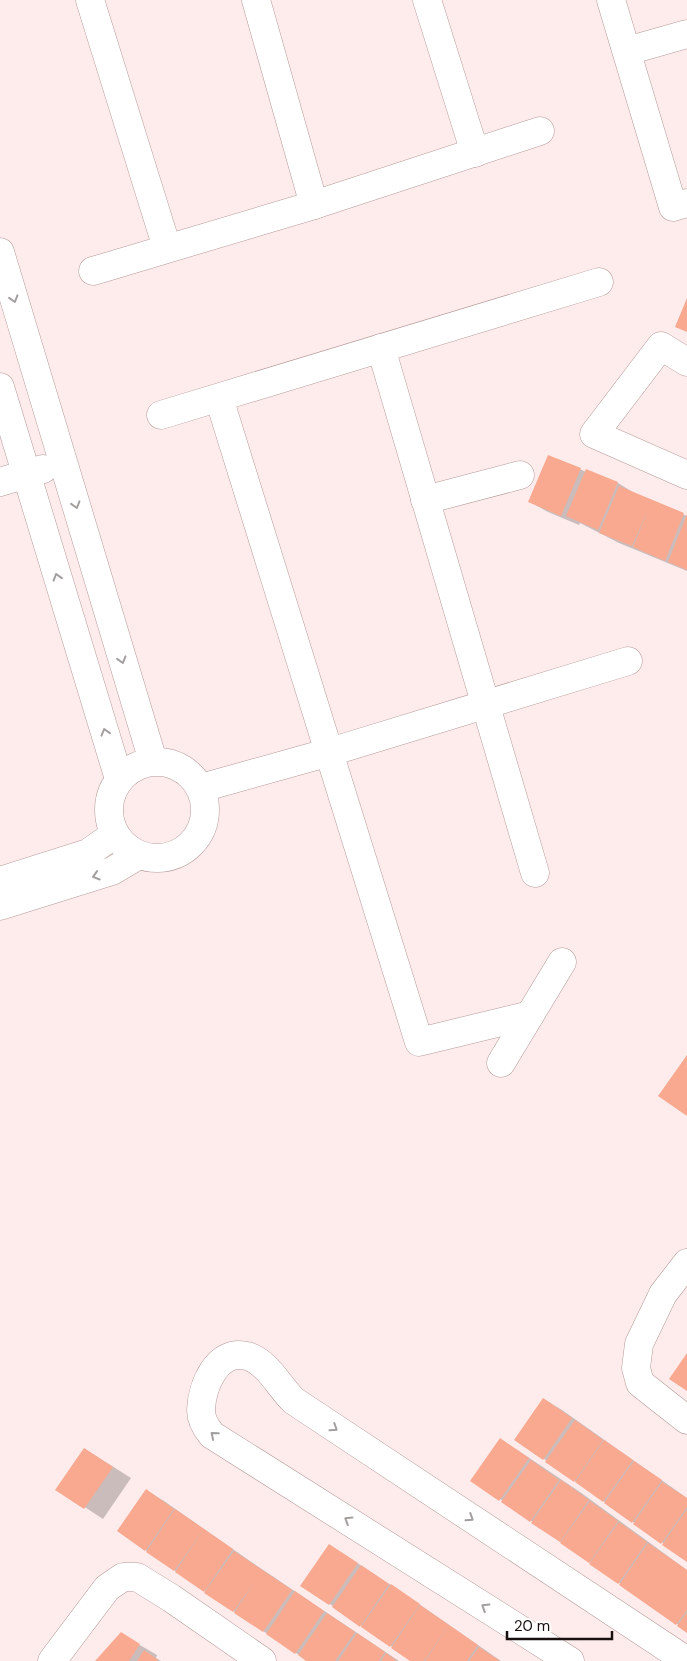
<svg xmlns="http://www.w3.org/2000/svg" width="687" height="1661" viewBox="0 0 687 1661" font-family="'DM Sans',sans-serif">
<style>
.shadow{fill:#0003}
.building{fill:#f9a98f}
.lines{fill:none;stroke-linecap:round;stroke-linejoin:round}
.street-casing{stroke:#b49998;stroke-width:29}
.street{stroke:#fff;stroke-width:28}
.oneway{stroke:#a39f9f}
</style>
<rect width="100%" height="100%" fill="#feecec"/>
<g class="shadow">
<path d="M580 469 586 472 587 470 618 483 636 494 687 516V571L619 543 580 523 579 525 548 512 530 502Z"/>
<path d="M544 1399 562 1410 687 1498V1560L544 1459Z"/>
<path d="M500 1440 519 1451 580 1492 687 1570V1631L500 1499Z"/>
<path d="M85 1449 131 1478 103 1519 57 1489Z"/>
<path d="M146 1490 164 1501 250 1561 399 1661H308L236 1613 118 1531Z"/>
<path d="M330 1545 409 1597 501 1661H413L302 1585Z"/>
<path d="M121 1634 157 1655 156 1658 161 1661H97Z"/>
</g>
<g class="building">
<path d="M687 298V332L675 327Z"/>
<path d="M548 455 581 468 561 516 528 502Z"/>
<path d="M586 469 618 482 598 530 566 516Z"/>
<path d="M619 486 684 513 665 561 633 547 649 508 632 546 599 533Z"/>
<path d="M687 514V570L668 562Z"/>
<path d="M687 1055V1116L658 1096Z"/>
<path d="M687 1353V1391L669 1379Z"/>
<path d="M543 1398 572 1418 543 1460 514 1440Z"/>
<path d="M575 1420 603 1440 574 1482 545 1462Z"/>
<path d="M500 1438 529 1458 499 1501 470 1481Z"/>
<path d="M604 1440 633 1460 603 1502 575 1482Z"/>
<path d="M84 1448 113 1467 84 1509 55 1490Z"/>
<path d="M531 1460 559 1480 530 1522 501 1502Z"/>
<path d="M634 1461 662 1480 632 1523 604 1503Z"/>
<path d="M561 1480 589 1500 560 1542 531 1523Z"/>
<path d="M662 1482 687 1498V1507L661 1544 633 1524Z"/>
<path d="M146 1489 174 1509 145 1551 117 1531Z"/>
<path d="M590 1501 618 1521 589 1563 560 1543Z"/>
<path d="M175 1509 204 1529 174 1571 146 1552Z"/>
<path d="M687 1509V1562L662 1545Z"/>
<path d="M619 1522 647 1542 618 1584 589 1564Z"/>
<path d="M204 1529 233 1549 204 1592 175 1572Z"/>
<path d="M648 1543 677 1563 655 1594 677 1563 687 1570V1610L676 1625 619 1585Z"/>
<path d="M329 1544 358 1563 329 1605 300 1586Z"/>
<path d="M234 1551 292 1590 263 1632 234 1613 256 1580 233 1612 204 1593Z"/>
<path d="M361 1565 389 1584 360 1627 332 1607Z"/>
<path d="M391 1584 420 1604 390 1647 361 1627Z"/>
<path d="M295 1591 324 1611 295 1654 266 1634Z"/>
<path d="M420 1605 449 1625 424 1661H410L391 1648Z"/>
<path d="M687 1612V1633L677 1626Z"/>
<path d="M327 1613 355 1632 335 1661H306L298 1655Z"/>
<path d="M449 1625 478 1645 467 1661H425Z"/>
<path d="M121 1632 140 1644 129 1661H95Z"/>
<path d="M357 1633 385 1652 379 1661H338Z"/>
<path d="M479 1647 500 1661H469Z"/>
<path d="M144 1650 158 1660 157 1661H137Z"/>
<path d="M386 1653 397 1661H381Z"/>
</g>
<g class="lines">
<defs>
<g id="street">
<path d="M90 0 167 248"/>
<path d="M256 0 314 205"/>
<path d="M427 0 475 153"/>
<path d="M611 0 673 207 687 203"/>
<path d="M627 51 687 34"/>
<path d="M0 252 153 761"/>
<path d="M93 271 314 205 540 131"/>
<path d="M381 348 535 873"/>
<path d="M687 362 661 346 594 434 687 475"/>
<path d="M0 387 119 779"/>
<path d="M219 398 419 1042 530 1015"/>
<path d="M161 415 599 282"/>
<path d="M0 482 43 469"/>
<path d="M425 500 520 475"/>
<circle cx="157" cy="810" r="48"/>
<path d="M201 788 330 752 628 661"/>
<path d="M0 881 88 853 115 834"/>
<path d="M0 906 112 871 139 855"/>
<path d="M501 1063 562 962"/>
<path d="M687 1263 663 1294 639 1344 636 1368 640 1383 687 1420"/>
<path d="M52 1661 107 1588 123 1577H137L171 1598 262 1661"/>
<path d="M570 1661 212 1435C206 1428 201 1420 201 1410 202 1386 217 1348 247 1356 268 1362 279 1387 294 1401L687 1661"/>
</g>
</defs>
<use href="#street" class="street-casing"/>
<use href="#street" class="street"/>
</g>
<defs><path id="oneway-chevron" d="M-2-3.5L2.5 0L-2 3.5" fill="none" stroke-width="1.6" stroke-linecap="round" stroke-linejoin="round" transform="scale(1.25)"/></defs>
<g class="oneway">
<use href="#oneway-chevron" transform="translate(14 299) rotate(73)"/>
<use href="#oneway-chevron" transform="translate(76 505) rotate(73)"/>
<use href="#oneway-chevron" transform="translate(57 577) rotate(-107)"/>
<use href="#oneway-chevron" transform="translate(122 660) rotate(73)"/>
<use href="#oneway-chevron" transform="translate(105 732) rotate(-107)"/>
<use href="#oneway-chevron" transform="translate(96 876) rotate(163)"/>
<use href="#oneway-chevron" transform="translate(334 1428) rotate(33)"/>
<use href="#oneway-chevron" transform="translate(214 1435) rotate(-140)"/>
<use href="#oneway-chevron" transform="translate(470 1518) rotate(33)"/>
<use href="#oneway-chevron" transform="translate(348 1520) rotate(-148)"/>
<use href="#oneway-chevron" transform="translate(485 1607) rotate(-148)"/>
</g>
<path d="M507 1631v8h105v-8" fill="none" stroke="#191010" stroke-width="2.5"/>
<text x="514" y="1631" font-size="15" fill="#191010" stroke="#ffffff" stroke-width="4" paint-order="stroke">20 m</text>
</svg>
